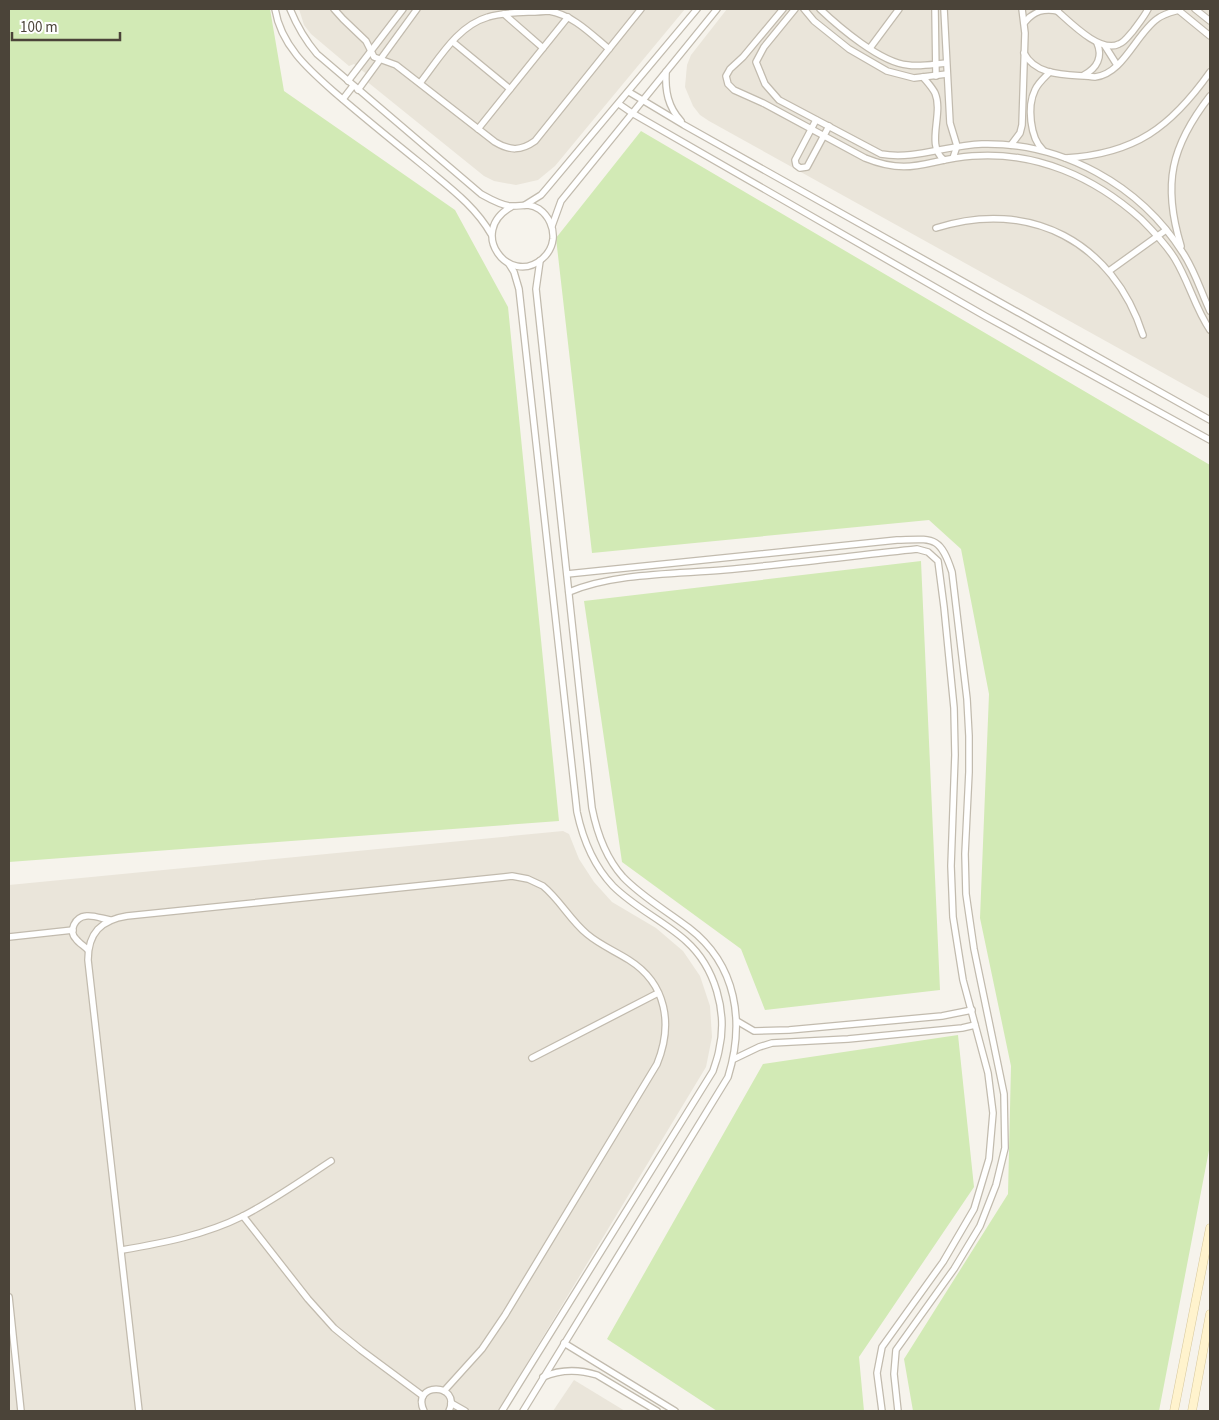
<svg xmlns="http://www.w3.org/2000/svg" width="1219" height="1420" viewBox="0 0 1219 1420" font-family="'Source Sans 3',sans-serif">
<style>
.residential{fill:#eae5da}
.grass{fill:#d2eab5}
.lines{fill:none;stroke-linecap:round;stroke-linejoin:round}
.street-casing{stroke:#c2bbae;stroke-width:8}
.secondary-casing{stroke:#d6c79b;stroke-width:9}
.street{stroke:#fff;stroke-width:5.5}
.secondary{stroke:#fff3cd;stroke-width:8}
</style>
<rect width="100%" height="100%" fill="#f6f3ec"/>
<g class="residential">
<path d="M299 9H685L555 166 538 180 516 185 494 181 484 176 370 84 367 82 369 76 354 64 349 66 311 34 304 25Z"/>
<path d="M727 9H1210V399L709 121 700 115 693 106 685 87 687 65 691 55Z"/>
<path d="M563 831 569 834 579 859 594 882 612 902 656 928 683 951 700 976 710 1006 712 1037 706 1067 498 1411H9V885Z"/>
<path d="M574 1380 625 1411H553Z"/>
</g>
<g class="grass">
<path d="M9 9H270L284 91 455 210 508 307 559 821 9 862Z"/>
<path d="M641 131 1210 465V1145L1159 1411H913L904 1359 1008 1194 1011 1066 980 918 989 694 961 549 929 520 592 553 556 238Z"/>
<path d="M921 561 940 990 765 1010 741 949 622 862 584 601Z"/>
<path d="M958 1035 974 1187 859 1357 864 1411H717L607 1339 763 1064Z"/>
</g>
<g class="lines">
<defs>
<g id="street">
<path d="M275 9C281 45 307 68 333 91 363 117 394 142 425 167 450 188 475 206 491 234"/>
<path d="M290 9C297 26 305 40 317 54L481 194C490 199 500 205 510 206 521 207 527 202 539 209 549 216 554 228 553 239 552 247 548 254 542 259 509 287 467 232 511 207"/>
<path d="M334 9 343 19 366 41 374 57 396 65 495 142C510 151 521 151 535 141L641 9"/>
<path d="M783 9 743 57 730 69 726 76 728 84 734 90 763 103 865 158C912 177 927 159 972 156 1036 151 1094 177 1141 219 1153 231 1166 244 1175 259 1189 282 1195 308 1210 330"/>
<path d="M795 9 764 47 756 62 765 84 779 100 881 154C915 160 947 145 982 144 1062 142 1140 185 1183 253 1195 271 1201 292 1210 311"/>
<path d="M804 9 814 21 849 49 887 71 914 78 947 74"/>
<path d="M820 9C839 27 881 63 908 65 920 67 934 64 946 63"/>
<path d="M935 9 936 76"/>
<path d="M944 9 950 123 957 146 953 158"/>
<path d="M1055 9C1069 21 1100 54 1119 44 1125 42 1129 35 1133 31 1138 24 1144 17 1148 9"/>
<path d="M1177 9 1210 36"/>
<path d="M1195 9 1210 21"/>
<path d="M504 14 543 48"/>
<path d="M1025 22C1034 11 1044 8 1058 11"/>
<path d="M453 42 510 89"/>
<path d="M1105 46 1117 65"/>
<path d="M870 48 899 9"/>
<path d="M1024 53C1037 78 1070 74 1095 77 1123 74 1136 34 1157 19 1163 14 1172 12 1179 10"/>
<path d="M666 72C665 91 668 107 681 121"/>
<path d="M1084 75C1097 68 1103 57 1097 43"/>
<path d="M923 77C927 82 932 87 935 93 944 114 925 145 944 160"/>
<path d="M348 81 403 9"/>
<path d="M420 83C439 59 457 26 488 17 506 11 529 13 549 11 573 15 591 34 609 49"/>
<path d="M358 90 417 9"/>
<path d="M629 92 684 125 1210 420"/>
<path d="M343 99 353 86"/>
<path d="M619 104 632 113 985 316 1210 440"/>
<path d="M816 120 795 160 796 165 800 168 807 167 829 126"/>
<path d="M478 129 568 17"/>
<path d="M1011 145 1020 133 1022 125 1025 33 1022 9"/>
<path d="M1043 150C1030 138 1027 106 1035 90 1038 83 1044 78 1050 72"/>
<path d="M1066 158C1135 154 1171 127 1210 72"/>
<path d="M525 205 541 195 547 188 697 9"/>
<path d="M552 226 561 201 717 9"/>
<path d="M936 228C1030 198 1113 242 1143 335"/>
<path d="M1181 246C1162 184 1171 146 1210 96"/>
<path d="M1109 271 1166 230"/>
<path d="M567 574 897 540C933 539 940 535 952 572L967 699 969 736V772L965 854 966 894 974 949 1004 1094 1005 1148 996 1185 980 1226 954 1269 896 1350 894 1374 898 1411"/>
<path d="M569 592C614 573 675 574 723 570 788 564 852 556 917 549L928 552 938 561 944 607 954 708 955 755 951 866 953 917 963 980 988 1073 993 1113 989 1159 974 1209 943 1262 882 1347 877 1373 882 1411"/>
<path d="M9 937 73 930"/>
<path d="M88 950C84 946 79 943 76 939 68 931 75 917 86 916 94 915 103 919 110 920"/>
<path d="M737 1021 754 1031 789 1030 942 1016 972 1010"/>
<path d="M532 1058 658 993"/>
<path d="M734 1059 759 1047 772 1043 848 1039 962 1028 975 1025"/>
<path d="M243 1216 308 1299 334 1328 361 1350 423 1396"/>
<path d="M122 1250C163 1243 205 1235 243 1216 274 1200 302 1180 331 1161"/>
<path d="M9 1297 21 1411"/>
<path d="M564 1343 675 1411"/>
<path d="M543 1377C561 1369 578 1369 597 1375L657 1411"/>
<path d="M451 1403 465 1411"/>
<path d="M139 1411 88 960C88 933 101 920 127 916L504 877 512 876 528 879 543 886C560 900 570 920 587 934 600 945 615 951 629 960 667 984 673 1025 657 1064L505 1315 482 1349 444 1391"/>
<path d="M424 1411C410 1382 462 1382 449 1411"/>
<path d="M502 1411 713 1071C715 1064 718 1057 719 1050 728 1012 715 967 686 941 664 921 635 908 613 886 593 865 583 840 577 812L519 289 514 272 509 264"/>
<path d="M523 1411 728 1077C745 1022 737 965 689 928 667 911 642 897 623 877 605 857 597 833 592 808L536 289 540 261"/>
</g>
<g id="secondary">
<path d="M1174 1411 1210 1228"/>
<path d="M1192 1411 1210 1314"/>
</g>
</defs>
<use href="#street" class="street-casing"/>
<use href="#secondary" class="secondary-casing"/>
<use href="#street" class="street"/>
<use href="#secondary" class="secondary"/>
</g>
<rect width="1219" height="1420" fill="none" stroke="#4b4439" stroke-width="20"/>
<path d="M12 32v8h108v-8" fill="none" stroke="#4b4439" stroke-width="2.5"/>
<text x="20" y="32" font-size="15" fill="#4b4439" stroke="#ffffff" stroke-width="4" paint-order="stroke">100 m</text>
</svg>
